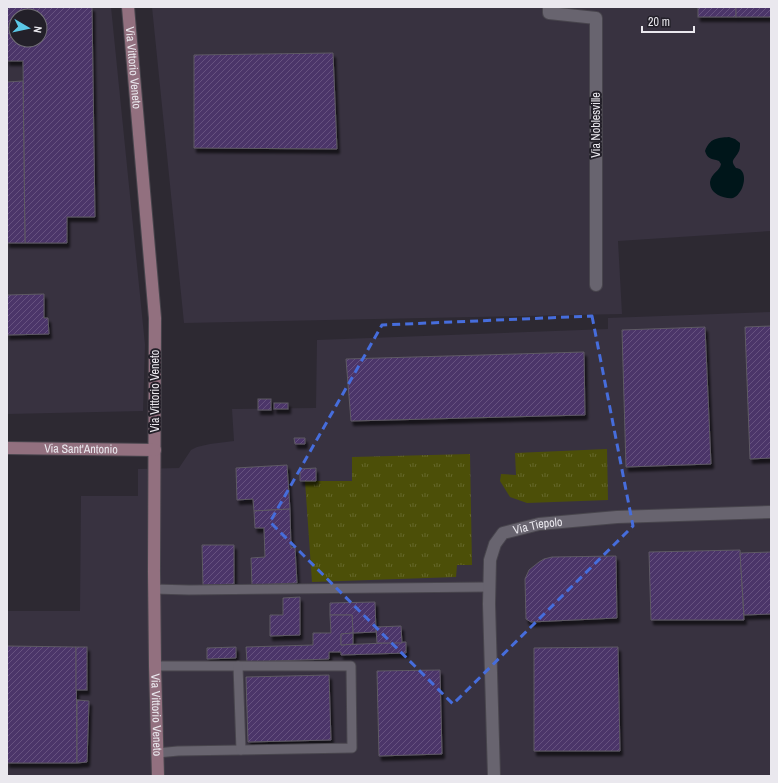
<svg xmlns="http://www.w3.org/2000/svg" width="778" height="783" viewBox="0 0 778 783" font-family="'Archivo Narrow',sans-serif">
<style>
.built{fill:#383240;fill-rule:evenodd}
.grass{fill:url(#grass-tufts)}
.water{fill:#00161a}
.building{fill:url(#building-hatch);stroke:#5e5a64;fill-rule:evenodd;filter:url(#shadow)}
.lines{fill:none;stroke-linecap:round;stroke-linejoin:round}
.lane-casing{stroke:#48454d;stroke-width:11}
.street-casing{stroke:#48454d;stroke-width:14}
.secondary-casing{stroke:#48454d;stroke-width:14}
.lane{stroke:#68646f;stroke-width:9}
.street{stroke:#68646f;stroke-width:12}
.secondary{stroke:#92707f;stroke-width:12}
.marked{fill:none;stroke:#466ddc;stroke-width:3;stroke-dasharray:8 5;stroke-linejoin:round}
.labels{text-anchor:middle;stroke-width:4;stroke-linejoin:round;paint-order:stroke}
.street-label{font-size:12px;fill:#eae8ee;stroke:#232029}
</style>
<defs>
<pattern id="grass-tufts" width="24" height="20" patternUnits="userSpaceOnUse"><rect width="24" height="20" fill="#4c4f08"/><path d="M3 7l-1-3M5 7V3M7 7l1-3M15 17l-1-3M17 17v-4M19 17l1-3" fill="none" stroke="#66682c"/></pattern>
<pattern id="building-hatch" width="6" height="6" patternUnits="userSpaceOnUse"><rect width="6" height="6" fill="#4c3469"/><path d="M-1 1l2-2M0 6l6-6M5 7l2-2" fill="none" stroke="#66517f"/></pattern>
<filter id="shadow"><feDropShadow dx="2.5" dy="4.5" stdDeviation="1" flood-color="#0009"/></filter>
</defs>
<rect width="100%" height="100%" fill="#2d2932"/>
<g class="built">
<path d="M7 7H111L145 345 143 411 7 414ZM16 16H40V40H16Z"/>
<path d="M152 7H771V231L618 241 622 314 184 323Z"/>
<path d="M771 312V776H7V611H80L81 496H138V469L179 468 191 450 197 447 210 444 234 441 232 409 316 408 317 340 608 329V318Z"/>
</g>
<g class="grass">
<path d="M607 449 608 500 527 503 510 497 500 481 501 474 516 475 515 453Z"/>
<path d="M470 454 472 565H457L456 577 312 582 305 481H352V457Z"/>
</g>
<path class="water" d="M729 137 735 139 740 143C740 147 740 150 738 153 734 160 730 160 736 168 738 168 740 169 741 170 748 177 742 195 733 198 729 199 722 197 718 195 713 192 710 188 710 182 711 173 720 171 721 164L719 161C711 158 708 160 705 151 710 138 717 138 729 137Z"/>
<g class="building">
<path d="M7 7H92L95 217H67V243H25L23 61H7ZM16 16H40V40H16Z"/>
<rect x="698" y="7" width="38" height="10"/>
<rect x="736" y="7" width="35" height="10"/>
<path d="M333 53 337 149 194 148V55Z"/>
<path d="M23 81 25 243H7V82Z"/>
<path d="M44 294V318H48L49 334 7 335V295Z"/>
<path d="M771 326V458L750 459 745 327Z"/>
<path d="M705 327 711 464 626 467 622 330Z"/>
<path d="M584 352 585 415 351 421 346 359Z"/>
<rect x="258" y="399" width="13" height="11"/>
<rect x="274" y="403" width="14" height="6"/>
<path d="M294 438H305V444H295Z"/>
<path d="M287 465 290 509 254 511 253 499 237 500 236 468Z"/>
<path d="M316 468V481H300V469Z"/>
<path d="M290 509 291 548 295 547 297 583 252 585 251 558 265 557 264 528H255L254 511Z"/>
<path d="M202 545H234V584L203 585Z"/>
<path d="M740 550 744 620H651L649 552Z"/>
<path d="M771 552V614L744 615 740 553Z"/>
<path d="M616 556 617 618 531 622 526 619 525 579 529 570 539 562 544 559 552 557Z"/>
<path d="M300 597V635L270 636V615H283V598Z"/>
<path d="M375 602 376 632 353 633 352 615H330V603Z"/>
<path d="M330 615H352L353 633 341 634V645L406 642V653L341 655V652H329V659L247 662 246 647 313 645V633H331Z"/>
<path d="M401 626 402 643H377L376 627Z"/>
<path d="M353 633V644L341 645V634Z"/>
<path d="M7 646 76 647 77 763H7Z"/>
<rect x="76" y="647" width="11" height="43"/>
<path d="M236 647V658L207 659V648Z"/>
<path d="M618 647 620 751H534V648Z"/>
<path d="M440 670 442 754 379 756 377 671Z"/>
<path d="M329 675 331 740 248 742 246 677Z"/>
<path d="M77 700 89 701 87 762 77 763Z"/>
</g>
<g class="lines">
<defs>
<g id="lane">
<path d="M154 589 189 590 489 587"/>
<path d="M155 666H351L352 748 178 751 157 753"/>
<path d="M238 666 241 750"/>
</g>
<g id="street">
<path d="M549 7V13L596 18V285"/>
<path id="s1" d="M494 776 489 604 490 560 495 544 503 533 539 524 617 517 771 512"/>
</g>
<g id="secondary">
<path id="s2" d="M128 7 155 318 154 572 155 666 158 776"/>
<path id="s3" d="M7 448 155 450"/>
</g>
</defs>
<use href="#lane" class="lane-casing"/>
<use href="#street" class="street-casing"/>
<use href="#secondary" class="secondary-casing"/>
<use href="#lane" class="lane"/>
<use href="#street" class="street"/>
<use href="#secondary" class="secondary"/>
</g>
<path class="marked" d="M592 316 633 526 453 704 270 522 382 325Z"/>
<g class="labels">
<g class="street-label">
<text dy="4" stroke="none"><textPath href="#s2" startOffset="61">Via Vittorio Veneto</textPath></text>
<text transform="translate(596 125) rotate(-90)" y="4">Via Noblesville</text>
<text transform="translate(155 391) rotate(-90)" y="4">Via Vittorio Veneto</text>
<text dy="4" stroke="none"><textPath href="#s3" startOffset="74">Via Sant'Antonio</textPath></text>
<text dy="4" stroke="none"><textPath href="#s1" startOffset="282">Via Tiepolo</textPath></text>
<text dy="4" stroke="none"><textPath href="#s2" startOffset="709">Via Vittorio Veneto</textPath></text>
</g>
</g>
<rect width="778" height="783" fill="none" stroke="#eae8ee" stroke-width="16"/>
<g transform="translate(28 28) rotate(99)"><circle r="19" fill="#232029" stroke="#737078"/>
<path d="M0-3L7 15L0 10L-7 15Z" fill="#5bc8e7"/>
<text y="-6" font-size="11" font-weight="bold" text-anchor="middle" fill="#eae8ee">N</text>
</g>
<path d="M642 26v6h52v-6" fill="none" stroke="#eae8ee" stroke-width="2"/>
<text x="648" y="26" font-size="12" fill="#eae8ee" stroke="#232029" stroke-width="3" paint-order="stroke">20 m</text>
</svg>
